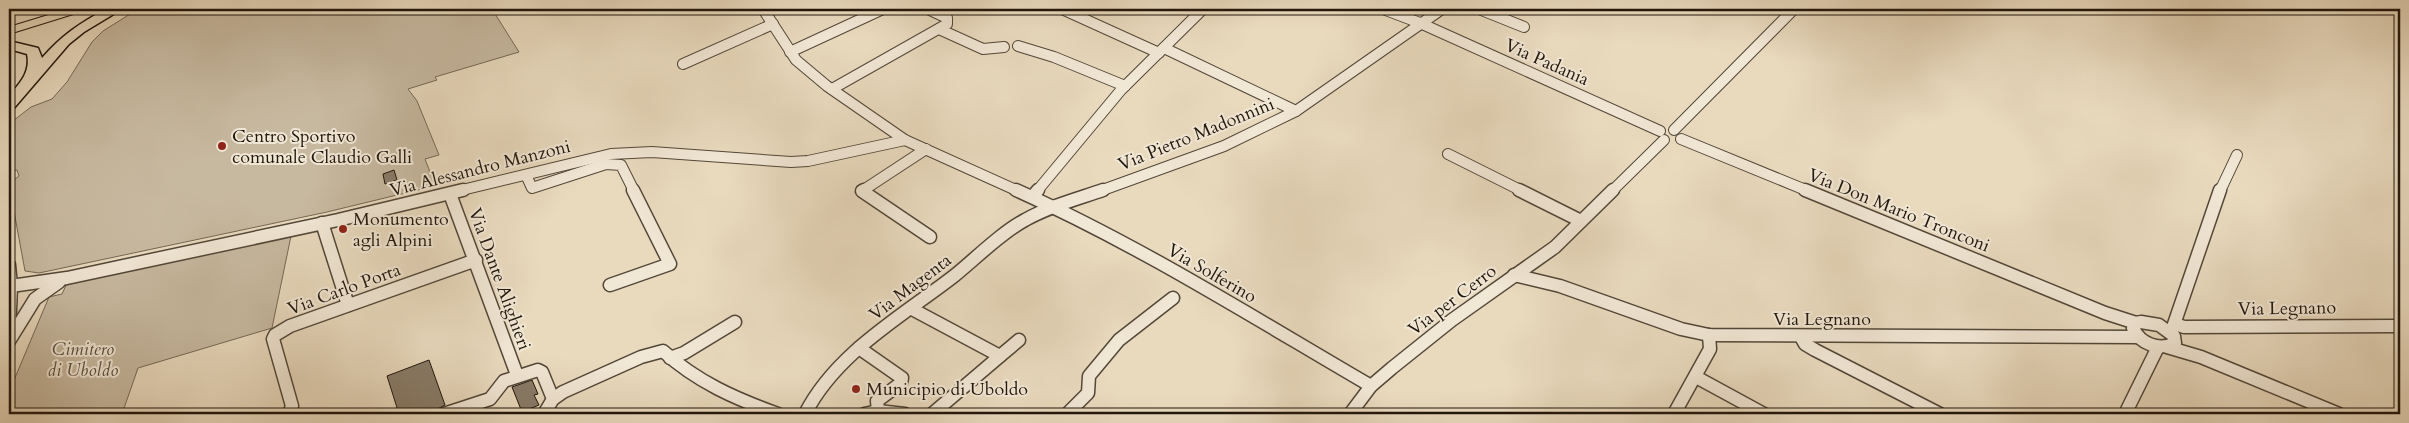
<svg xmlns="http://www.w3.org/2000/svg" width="2409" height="423" viewBox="0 0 2409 423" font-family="Cardo,serif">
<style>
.green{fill:#c7b9a0;stroke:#746856}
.building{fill:#897c69;stroke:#20160c}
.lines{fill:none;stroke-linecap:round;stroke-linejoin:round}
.minor-far1-casing{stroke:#524738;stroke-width:12}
.minor-casing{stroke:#524738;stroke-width:15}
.major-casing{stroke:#20160c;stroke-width:2}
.highway-casing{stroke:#20160c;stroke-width:3}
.minor-far1{stroke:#f1e7d5;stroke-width:10}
.minor{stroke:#f1e7d5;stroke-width:12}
.major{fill:#e9dabe;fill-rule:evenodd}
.highway{fill:#e9dabe;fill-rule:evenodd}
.poi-dot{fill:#8f2418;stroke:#f1e7d5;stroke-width:2}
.labels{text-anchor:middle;stroke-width:4;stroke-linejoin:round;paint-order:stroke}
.street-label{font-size:18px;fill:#20160c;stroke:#f1e7d5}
.poi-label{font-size:18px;fill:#20160c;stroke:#f1e7d5;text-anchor:start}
.park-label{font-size:18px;font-style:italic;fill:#5a4f40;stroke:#f1e7d5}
</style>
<rect width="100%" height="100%" fill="#e9dabe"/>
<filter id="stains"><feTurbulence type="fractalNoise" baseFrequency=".004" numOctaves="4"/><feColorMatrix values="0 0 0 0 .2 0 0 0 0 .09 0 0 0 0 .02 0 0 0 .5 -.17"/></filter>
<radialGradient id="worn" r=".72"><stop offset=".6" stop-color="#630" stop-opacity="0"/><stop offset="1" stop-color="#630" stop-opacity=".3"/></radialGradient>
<g class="green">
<path d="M138 9H492L519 52 435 77 437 80 408 89 417 101 439 155 425 159 433 180 426 188 327 212 39 273 25 271 9 184 19 176 17 170 9 171V124L31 107 52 99 67 82 92 42 103 31Z"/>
<path d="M291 236 272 328 138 368 122 414H9V392L49 297 62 294 67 283Z"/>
</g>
<g class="building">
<path d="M394 170 397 180 385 184 383 174Z"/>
<path d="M429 360 445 405 428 414H399L387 376Z"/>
<path d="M532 380 538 394 534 395 539 405 522 412 512 387Z"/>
</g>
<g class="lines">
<defs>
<g id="minor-far1">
<path d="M763 9 796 60 827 86 905 140 1018 191"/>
<path d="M1062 9 1159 53"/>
<path d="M1383 9 1420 23 1660 131"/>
<path d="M1479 9 1524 27"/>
<path d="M939 29 983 49 1004 47"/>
<path d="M1018 46 1054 57 1125 86"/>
<path d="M1164 48 1296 111"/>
<path d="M790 52 883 9"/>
<path d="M683 64 773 24"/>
<path d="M832 89 947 24V18L928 9"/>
<path d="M1674 130 1794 9"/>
<path d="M1681 139 1808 191"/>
<path d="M1448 154 1522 191"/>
<path d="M526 175 532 188 606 164 621 165 634 191"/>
<path d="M458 191 611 154 652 152 791 162 808 161 905 140"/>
<path d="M862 191 926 149"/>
<path d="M1037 191 1121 90 1203 9"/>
<path d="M1100 191 1224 146 1296 111 1442 9"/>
<path d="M1612 191 1664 140"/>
<path d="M2220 191 2237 155"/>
</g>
<g id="minor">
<path d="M864 190 862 191 930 237"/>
<path d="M1016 190C1139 245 1254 318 1371 386"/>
<path d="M1519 190 1581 221"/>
<path d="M1805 190 2105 313 2136 323"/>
<path d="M450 194 517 375"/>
<path d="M1033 196 1038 190"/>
<path d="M322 223 348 305"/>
<path d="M9 265 11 286 9 335"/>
<path d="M1514 275 1560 286 1681 329 1709 335 2139 337"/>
<path d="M610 285 670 264 633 190"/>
<path d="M11 286 67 278 338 220 463 190"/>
<path d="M912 309 1000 356 932 414"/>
<path d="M2141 322 2159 325 2174 336 2175 343C2159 351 2140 344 2133 328L2136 323Z"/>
<path d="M2175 324 2184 327 2400 326"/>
<path d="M2171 333 2220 190"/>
<path d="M1801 337 1805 344 1815 350 1940 414"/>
<path d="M9 341 35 299 59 282"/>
<path d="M2167 347 2201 357 2339 414"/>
<path d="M859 348 902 378 901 383 877 401 878 411"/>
<path d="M1000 356 1019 340"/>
<path d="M670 358 684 353 735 322"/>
<path d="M1696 377 1764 414"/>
<path d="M289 414 292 406 273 339 275 335 290 326 476 260"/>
<path d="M444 414 490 399 504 381 538 370 542 372 553 399"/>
<path d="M544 414 553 399 563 392 641 357 663 351C697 382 736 399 778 414"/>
<path d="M805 414C836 353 901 317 954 276 975 259 1002 232 1025 220 1050 206 1077 199 1103 190"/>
<path d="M864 414 878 411 905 414"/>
<path d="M1067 414 1088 393 1089 376 1119 340 1173 298"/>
<path d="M1350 414 1371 386 1392 368 1452 320 1555 247 1613 190"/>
<path d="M1674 414 1710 349 1709 335"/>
<path d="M2125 414 2158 347"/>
</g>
<path id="major" d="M68 9H85L83 11 9 34V27Z"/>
<path id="highway" d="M106 9H122L84 32 69 44 14 108 9 109V96C20 83 31 72 27 54L9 49V41L38 48 42 58C61 36 80 23 106 9Z"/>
</defs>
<use href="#minor-far1" class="minor-far1-casing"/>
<use href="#minor" class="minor-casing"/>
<use href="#major" class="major-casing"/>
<use href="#highway" class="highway-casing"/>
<use href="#minor-far1" class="minor-far1"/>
<use href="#minor" class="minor"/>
<use href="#major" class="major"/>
<use href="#highway" class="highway"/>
</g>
<g class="poi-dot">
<circle cx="222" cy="146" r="5"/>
<circle cx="343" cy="229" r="5"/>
<circle cx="856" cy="389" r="5"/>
</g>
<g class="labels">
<g class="street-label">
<text transform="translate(1547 62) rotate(24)" y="6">Via Padania</text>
<text transform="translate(1196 134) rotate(-22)" y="6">Via Pietro Madonnini</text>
<text transform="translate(480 168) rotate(-14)" y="6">Via Alessandro Manzoni</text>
<text transform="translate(1899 210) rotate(22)" y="6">Via Don Mario Tronconi</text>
<text transform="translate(1212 273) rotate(30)" y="6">Via Solferino</text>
<text transform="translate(500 279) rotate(70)" y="6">Via Dante Alighieri</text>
<text transform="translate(910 287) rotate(-37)" y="6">Via Magenta</text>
<text transform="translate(344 289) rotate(-20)" y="6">Via Carlo Porta</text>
<text transform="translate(1452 300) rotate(-37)" y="6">Via per Cerro</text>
<text transform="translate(2287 308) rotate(-1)" y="6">Via Legnano</text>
<text x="1822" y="325">Via Legnano</text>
</g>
<g class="poi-label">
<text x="232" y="142">Centro Sportivo<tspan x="232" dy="21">comunale Claudio Galli</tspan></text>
<text x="353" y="225">Monumento<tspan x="353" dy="21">agli Alpini</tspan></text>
<text x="866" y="395">Municipio di Uboldo</text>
</g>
<g class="park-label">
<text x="83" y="355">Cimitero<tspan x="83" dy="21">di Uboldo</tspan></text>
</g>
</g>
<rect width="2409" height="423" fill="none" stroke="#e9dabe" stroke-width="30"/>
<rect x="10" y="10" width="2389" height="403" fill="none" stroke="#20160c" stroke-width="2.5"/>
<rect x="15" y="15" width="2379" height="393" fill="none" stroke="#20160c"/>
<rect width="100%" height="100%" filter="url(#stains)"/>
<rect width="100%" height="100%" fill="url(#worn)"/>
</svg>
